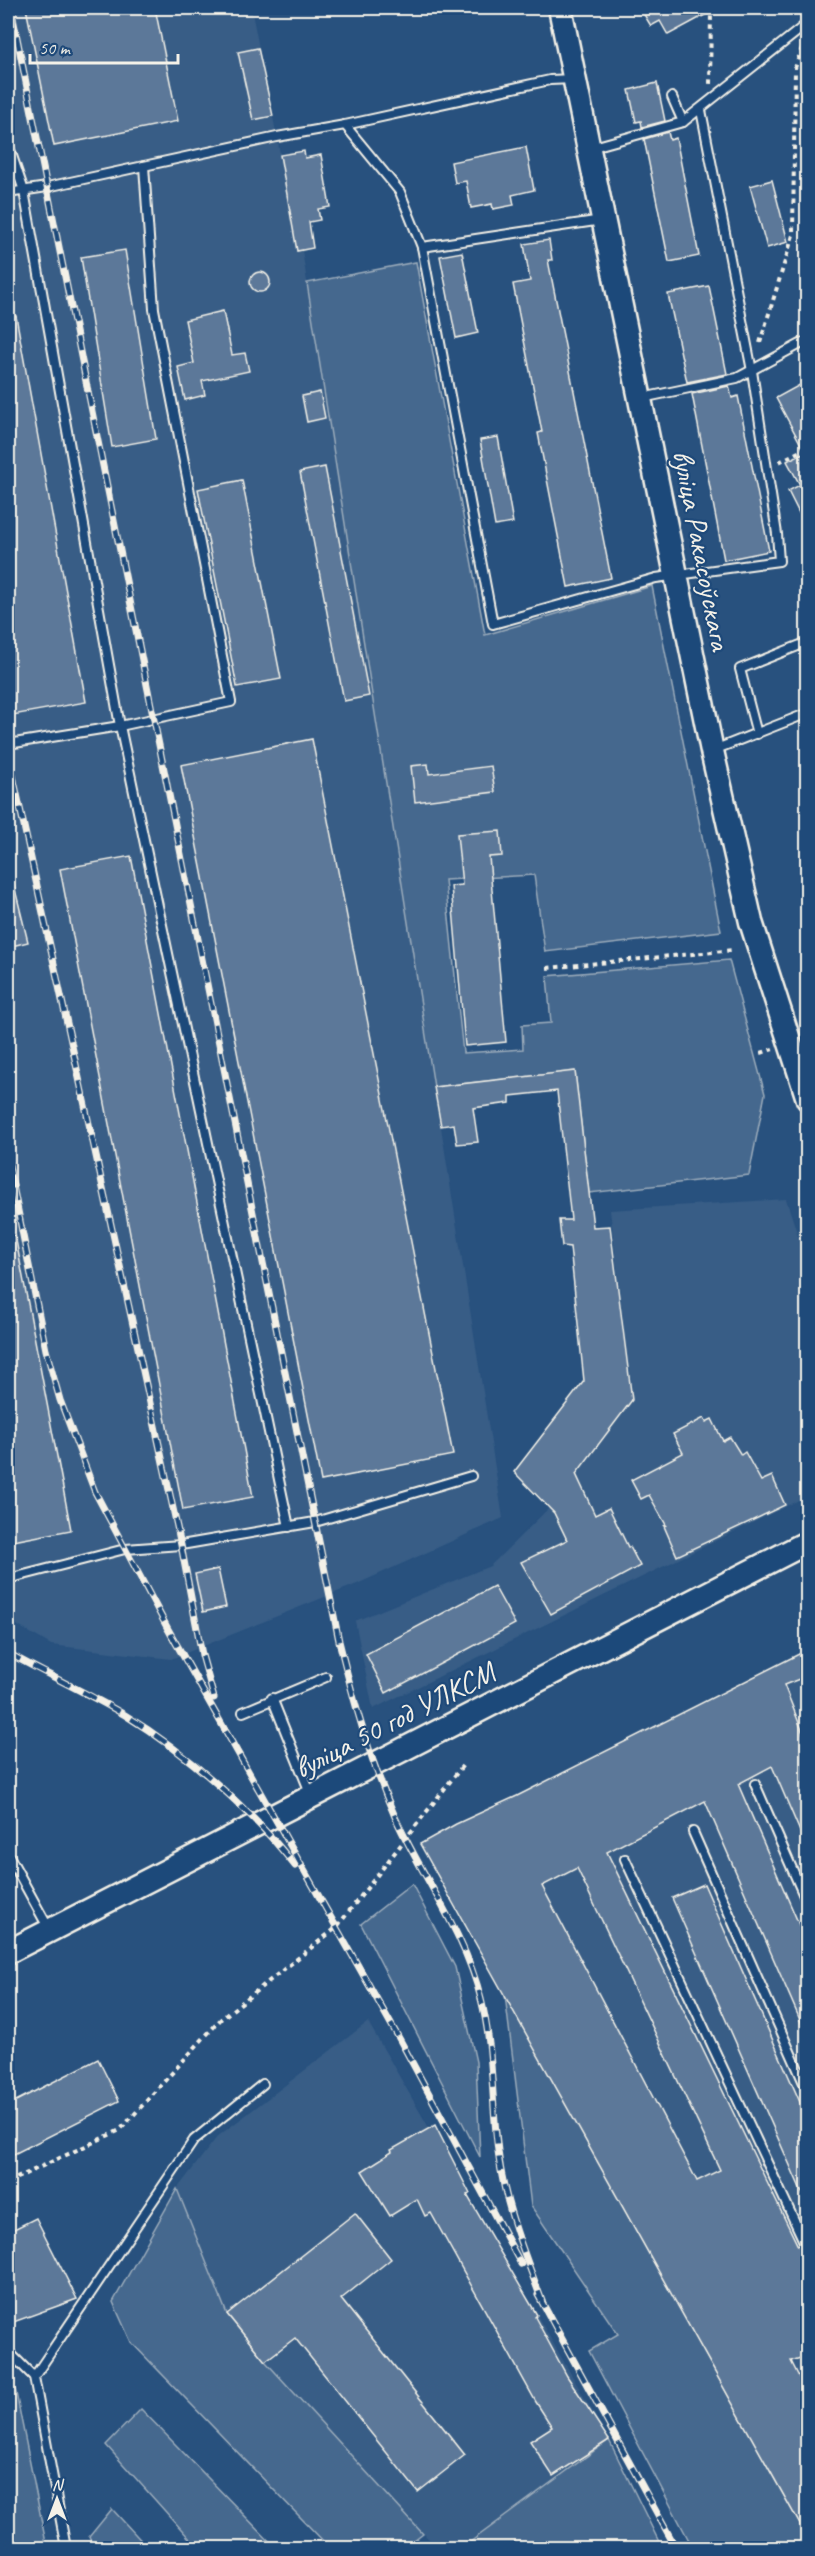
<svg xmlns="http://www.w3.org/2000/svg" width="815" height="2556" viewBox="0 0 815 2556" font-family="Caveat,sans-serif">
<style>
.built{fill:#375d86}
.green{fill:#45688e;stroke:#9cacbb;stroke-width:1.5}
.building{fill:#5b7899;stroke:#f4f1e8;stroke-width:1.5;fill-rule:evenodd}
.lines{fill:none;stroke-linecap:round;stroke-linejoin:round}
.service-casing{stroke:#f4f1e8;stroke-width:12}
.secondary-casing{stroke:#f4f1e8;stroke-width:27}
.path{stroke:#f4f1e8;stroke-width:4;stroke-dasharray:4.5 4.5;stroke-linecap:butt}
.service{stroke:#1f4a7a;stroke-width:8}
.secondary{stroke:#1f4a7a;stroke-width:22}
.rail-casing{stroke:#f4f1e8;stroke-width:7}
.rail{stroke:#1f4a7a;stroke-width:4.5;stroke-dasharray:14;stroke-linecap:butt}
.labels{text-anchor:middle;stroke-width:4.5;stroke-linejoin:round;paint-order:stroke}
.street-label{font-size:30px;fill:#f4f1e8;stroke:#1f4a7a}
</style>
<rect width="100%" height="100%" fill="#28517e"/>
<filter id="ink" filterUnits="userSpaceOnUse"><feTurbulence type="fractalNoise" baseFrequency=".0167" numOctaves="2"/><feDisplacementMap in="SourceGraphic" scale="12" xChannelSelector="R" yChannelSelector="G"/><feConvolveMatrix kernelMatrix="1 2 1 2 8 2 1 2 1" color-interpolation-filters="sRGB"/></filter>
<g filter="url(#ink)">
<g class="built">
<path d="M8 8H251L277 137 297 250H302L503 1518 357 1584 171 1659 51 1645 8 1620Z"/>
<path d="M786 1199 807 1263V1496L373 1709 355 1621 490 1566 549 1508 632 1400 610 1210Z"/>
<path d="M807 1650V2537L420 1844Z"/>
<path d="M368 2022 609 2440 462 2548H437L265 2361 227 2314 177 2189 217 2137Z"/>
</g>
<g class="green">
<path d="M416 262 485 635 652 586 721 931 545 952 534 875 445 880 463 1053 523 1049 522 1025 551 1023 547 976 729 960 765 1094 749 1175 589 1193 575 1071 434 1087 307 283Z"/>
<path d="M412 1884 455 1967 476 2062 480 2157 361 1924Z"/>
<path d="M505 1995 807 2537V2548H693L589 2351 618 2334 531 2206Z"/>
<path d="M177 2189 227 2314 265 2361 423 2534 405 2548H330L131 2342 113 2302Z"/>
<path d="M8 2383 14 2386 16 2393 47 2548H8Z"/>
<path d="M141 2409 276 2548H198L106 2445Z"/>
<path d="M609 2440 662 2548H462Z"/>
<path d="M112 2509 148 2548H94L89 2537Z"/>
</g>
<g class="building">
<path d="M26 8H155L178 121 54 146Z"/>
<path d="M640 8H718L668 35 660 21 651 26Z"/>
<path d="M258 48 273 116 253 120 238 52Z"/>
<path d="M657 83 665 121 642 127 641 121 636 122 629 90Z"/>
<path d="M668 132 670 140 676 138 699 256 669 262 644 139Z"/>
<path d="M526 147 534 190 512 195 514 205 493 209 492 204 471 208 466 181 455 183 451 162Z"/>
<path d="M304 151 305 158 321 155 330 207 318 209 320 220 309 222 313 248 297 251 280 155Z"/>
<path d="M772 180 788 242 767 248 750 186Z"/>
<path d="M549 240 552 260H548L611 578 568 587 538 433 542 432 513 284 530 281 524 244Z"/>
<path d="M125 250 156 439 112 447 81 257Z"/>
<path d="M462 252 478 333 456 338 440 256Z"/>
<circle cx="260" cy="282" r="10"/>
<path d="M709 286 727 374 687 382 668 294Z"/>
<path d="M223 311 232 355 245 353 249 371 202 381 205 395 185 400 178 367 194 363 185 320Z"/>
<path d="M8 316H16L86 702 13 715 8 681Z"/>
<path d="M807 381V529L788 491 800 485 787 461 805 452 776 398Z"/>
<path d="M729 386 732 398 738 396 769 551 724 560 692 394Z"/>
<path d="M320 392 325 418 307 422 302 396Z"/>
<path d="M498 437 513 523 495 526 480 440Z"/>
<path d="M325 467 369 696 344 701 300 472Z"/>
<path d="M242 480 281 679 237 687 198 489Z"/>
<path d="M312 739 453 1455 321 1481 181 765Z"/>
<path d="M428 764 429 774 491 766 495 792 415 802 411 766Z"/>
<path d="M500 831 502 856 489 857 506 1042 465 1046 451 886 462 885 457 834Z"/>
<path d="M131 856 253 1497 183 1510 60 869Z"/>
<path d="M8 881H13L28 942 8 947Z"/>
<path d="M575 1071 593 1227 610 1226 632 1400 576 1474 595 1515 609 1508 628 1547H630L640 1566 551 1614 521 1562 567 1540 554 1513 514 1472 584 1381 570 1247 562 1246 559 1220H571L557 1091 510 1096V1103L473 1108 478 1142 457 1144 454 1124 441 1126 434 1087Z"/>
<path d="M15 1235 71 1530 8 1542V1236Z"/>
<path d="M704 1418 706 1422 712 1419 723 1441 730 1437 741 1455 745 1452 761 1481 772 1476 785 1505 677 1556 664 1526 666 1525 649 1495 641 1499 631 1480 683 1453 673 1434Z"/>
<path d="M218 1569 226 1607 203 1612 195 1574Z"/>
<path d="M494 1586 515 1624 386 1693 366 1654Z"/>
<path d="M807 1650V1676L784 1685 807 1743V1848L772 1766 738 1784 807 1943V2036L705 1801 607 1852 797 2244 807 2256V2356L791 2361 807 2393V2537L420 1844 456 1824 517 1796ZM577 1868 720 2170 697 2181 542 1886Z"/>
<path d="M704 1884 807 2118V2204L672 1898Z"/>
<path d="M98 2059 119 2101 8 2157V2105Z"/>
<path d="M435 2125 470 2194 467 2195 537 2315 535 2317 567 2376 609 2440 553 2476 530 2441 552 2427 536 2402 431 2213 425 2216 417 2199 390 2216 362 2171 392 2152 391 2150Z"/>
<path d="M355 2213 391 2259 341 2299 465 2455 418 2492 295 2338 265 2361 227 2314Z"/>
<path d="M36 2218 77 2299 8 2324V2232Z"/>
</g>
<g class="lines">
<defs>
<g id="service">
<path d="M672 97 683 122"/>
<path d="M345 125 400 192 422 247 493 624 656 578 779 561 777 534 752 371 701 110"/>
<path d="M8 144 24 191 120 726 289 1527"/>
<path d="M590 148 683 122 808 23"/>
<path d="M8 193 47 187 277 137 345 125 550 80 573 79"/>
<path d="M422 247 602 220"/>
<path d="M642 398 737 378 808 340"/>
<path d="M757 734 740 669 808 642"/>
<path d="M8 744 120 726 231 702 154 309 144 166"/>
<path d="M714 750 808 713"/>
<path d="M8 1579 125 1549 181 1545 315 1522 471 1476"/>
<path d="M272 1698 311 1795"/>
<path d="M243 1712 326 1677"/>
<path d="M755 1784 808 1905"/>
<path d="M693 1832 808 2092"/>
<path d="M8 1854 49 1929"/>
<path d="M625 1859 808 2250"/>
<path d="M8 2351 34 2377"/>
<path d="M66 2548 34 2377 194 2140 263 2084"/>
</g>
<g id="secondary">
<path d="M560 8 712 751 751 922 808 1099"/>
<path d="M8 1952 808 1542"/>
</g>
</defs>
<use href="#service" class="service-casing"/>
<use href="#secondary" class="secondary-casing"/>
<g class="path">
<path d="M709 8 711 11 710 84"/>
<path d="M760 343 793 235 795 68 803 45"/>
<path d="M779 462 808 447"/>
<path d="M547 968 734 950"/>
<path d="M761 1053 773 1049"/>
<path d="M8 2182 120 2130 221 2019 336 1928 463 1765"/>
</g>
<use href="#service" class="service"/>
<use href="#secondary" class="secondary"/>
<defs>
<g id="rail">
<path d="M11 8 339 1641C354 1702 370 1761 396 1819 424 1880 465 1933 481 1999 496 2057 490 2118 502 2176 510 2219 527 2260 542 2301"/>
<path d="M8 753 181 1545 202 1655 214 1698"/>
<path d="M8 1161 46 1350 60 1400 95 1492 168 1629 400 2040 521 2264"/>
<path d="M8 1653C46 1674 87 1693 125 1715 184 1751 253 1811 295 1866"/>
<path d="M538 2295 676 2548"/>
</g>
</defs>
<use href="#rail" class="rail-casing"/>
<use href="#rail" class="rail"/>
</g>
</g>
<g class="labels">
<g class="street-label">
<text transform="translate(702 550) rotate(79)" y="10">вуліца Ракасоўскага</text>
<text transform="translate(394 1720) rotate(-27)" y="10">вуліца 50 год УЛКСМ</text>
</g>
</g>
<rect width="815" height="2556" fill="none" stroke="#1f4a7a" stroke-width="30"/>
<rect x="15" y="15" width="785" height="2526" fill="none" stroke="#f4f1e8" stroke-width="2" filter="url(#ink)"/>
<g transform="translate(57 2499)" stroke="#1f4a7a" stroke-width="4.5" paint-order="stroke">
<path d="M0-4.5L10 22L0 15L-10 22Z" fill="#f4f1e8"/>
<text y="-9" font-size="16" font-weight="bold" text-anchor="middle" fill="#f4f1e8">N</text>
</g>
<path d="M30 54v9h148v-9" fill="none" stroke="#f4f1e8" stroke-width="3"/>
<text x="39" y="54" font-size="18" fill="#f4f1e8" stroke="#1f4a7a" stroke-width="4.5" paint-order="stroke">50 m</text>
</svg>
